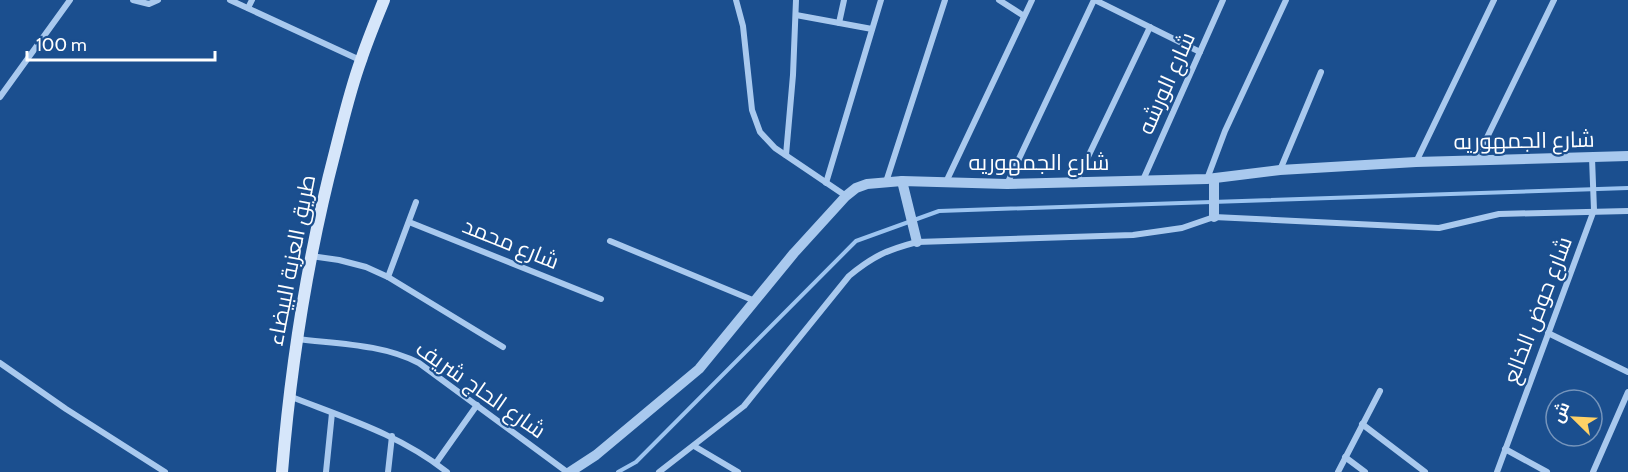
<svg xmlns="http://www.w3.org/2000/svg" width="1628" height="472" viewBox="0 0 1628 472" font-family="Cabin,Cairo,sans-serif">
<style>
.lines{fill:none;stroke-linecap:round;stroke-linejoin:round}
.stream{stroke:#9cc4f0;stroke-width:4}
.minor{stroke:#a9c9ee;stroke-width:6}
.tertiary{stroke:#a9c9ee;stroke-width:10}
.secondary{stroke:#d6e6fa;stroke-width:12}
.labels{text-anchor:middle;stroke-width:4.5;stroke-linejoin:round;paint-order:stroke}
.street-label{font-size:22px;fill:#fff;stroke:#1b4f8f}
</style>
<rect width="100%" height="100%" fill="#1b4f8f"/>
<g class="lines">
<path class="stream" d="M618 472 636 462 856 241 939 211 1628 188"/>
<g class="minor">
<path d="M133 0 149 4 158 0"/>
<path d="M230 0 360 60"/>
<path d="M736 0 743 26 752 110 760 132 775 148 846 196"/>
<path d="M999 0 1024 16"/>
<path d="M1095 0 1200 52"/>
<path d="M248 8 252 0"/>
<path d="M796 15 872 29"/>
<path d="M839 23 844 0"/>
<path d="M0 97 70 0"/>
<path d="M786 155 793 75 796 0"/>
<path d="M1476 160 1554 0"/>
<path d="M1416 162 1494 0"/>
<path d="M1280 170 1321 72"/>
<path d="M1207 179 1225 131 1286 0"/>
<path d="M1143 180 1223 0"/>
<path d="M886 182 945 0"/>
<path d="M946 182 1032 0"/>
<path d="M1076 182 1150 27"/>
<path d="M826 183 881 0"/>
<path d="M1007 184 1094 0"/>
<path d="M409 222 601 299"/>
<path d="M610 241 755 301"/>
<path d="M311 256 339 260 366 267 388 277 503 347"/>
<path d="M388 277 416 202"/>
<path d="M1548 333 1628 372"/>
<path d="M297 339C338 344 382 344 419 363L567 472"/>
<path d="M0 363 66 409 165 472"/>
<path d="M289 396C345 418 399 434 447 472"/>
<path d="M1362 424 1425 472"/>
<path d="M694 446 738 472"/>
<path d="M1505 449 1547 472"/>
<path d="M1345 457 1365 472"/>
<path d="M436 463 477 405"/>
<path d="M326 472 332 413"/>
<path d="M388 472 392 436"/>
<path d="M659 472 744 406 849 276C873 256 887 250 917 242L1133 235 1182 228 1214 217 1439 228 1499 214 1628 211"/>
<path d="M1338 472 1380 391"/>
<path d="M1497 472 1594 210 1592 158"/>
<path d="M1593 472 1628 392"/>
</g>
<g class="tertiary">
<path d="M902 181 917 242"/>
<path d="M1214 217V179"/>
<path d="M570 472 596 455 699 369 794 253 846 196 856 188 867 184 902 181 1007 184 1207 179 1280 170 1416 162 1628 156"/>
</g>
<path class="secondary" d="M282 472C291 362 307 259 335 152 343 121 350 90 361 60 368 39 376 20 384 0"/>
</g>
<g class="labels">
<g class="street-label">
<text transform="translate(1166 83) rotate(-66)" y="8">شارع الورشه</text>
<text transform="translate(1524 140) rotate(-1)" y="8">شارع الجمهوريه</text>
<text x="1039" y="170">شارع الجمهوريه</text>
<text transform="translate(511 243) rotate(22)" y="8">شارع محمد</text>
<text transform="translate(291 260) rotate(-79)" y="8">طريق العزبة البيضاء</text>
<text transform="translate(1537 310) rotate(-69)" y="8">شارع حوض الخالع</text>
<text transform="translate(481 389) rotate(35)" y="8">شارع الحاج شريف</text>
</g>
</g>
<g transform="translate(1574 418) rotate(294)"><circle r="28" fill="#1b4f8f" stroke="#7695bc" stroke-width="1.5"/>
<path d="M0-4.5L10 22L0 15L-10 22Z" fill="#ffd166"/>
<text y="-9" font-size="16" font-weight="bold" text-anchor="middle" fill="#ffffff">ش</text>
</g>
<path d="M27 51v9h188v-9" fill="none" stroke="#ffffff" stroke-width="3"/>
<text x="36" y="51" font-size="18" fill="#ffffff" stroke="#1b4f8f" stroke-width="4.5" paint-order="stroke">100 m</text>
</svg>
